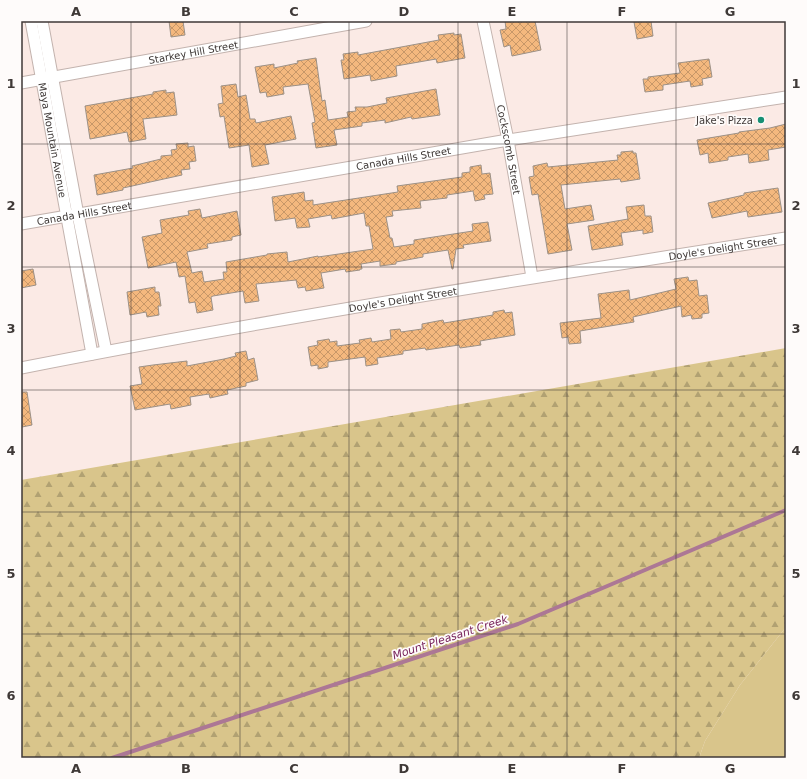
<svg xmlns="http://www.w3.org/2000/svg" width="807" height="779" viewBox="0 0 807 779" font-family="'DejaVu Sans',sans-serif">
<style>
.grass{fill:#d9c58b}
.forest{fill:url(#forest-firs)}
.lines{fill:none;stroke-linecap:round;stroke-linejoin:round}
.stream{stroke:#ac7795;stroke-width:4}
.building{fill:url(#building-cross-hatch);stroke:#9c9187}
.minor-casing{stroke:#c3b3ae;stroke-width:13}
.path{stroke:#9b8f8c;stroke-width:2.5;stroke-dasharray:2 2;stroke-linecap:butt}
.minor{stroke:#fff;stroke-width:11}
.grid{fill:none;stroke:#3f3937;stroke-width:1;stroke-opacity:0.55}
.poi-dot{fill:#168f73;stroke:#fefbfa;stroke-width:1.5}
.labels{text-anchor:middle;stroke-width:3.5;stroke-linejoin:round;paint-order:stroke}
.street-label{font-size:10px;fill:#3f3937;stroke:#fefbfa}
.poi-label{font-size:10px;fill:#3f3937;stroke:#fefbfa;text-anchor:end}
.water-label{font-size:11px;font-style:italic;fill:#79255d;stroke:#fefbfa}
.neatline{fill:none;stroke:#3f3937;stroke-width:1.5}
.grid-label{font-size:13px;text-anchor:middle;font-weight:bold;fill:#3f3937}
</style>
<defs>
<pattern id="forest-firs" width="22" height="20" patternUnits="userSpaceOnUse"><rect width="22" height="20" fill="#d9c58b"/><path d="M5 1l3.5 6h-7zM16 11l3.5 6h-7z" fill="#b1a172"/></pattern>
<pattern id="building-cross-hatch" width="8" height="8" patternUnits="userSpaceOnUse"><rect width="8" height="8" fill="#f4b87e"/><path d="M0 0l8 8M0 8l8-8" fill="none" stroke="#c79768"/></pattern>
</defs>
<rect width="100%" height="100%" fill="#fbeae5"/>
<path class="grass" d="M786 627V758H699L705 741 740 685Z"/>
<path class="forest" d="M786 348V627L740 685 705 741 699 758H21V480Z"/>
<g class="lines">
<path class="stream" d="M112 758 518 624 786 510"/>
</g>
<g class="building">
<path d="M169 21H183L185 35 171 37Z"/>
<path d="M505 21H535L541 50 512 56 510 45 504 47 500 30 506 29Z"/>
<path d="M642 21H651L653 36 637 39 634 22Z"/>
<path d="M454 33V35L461 34 465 58 437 63 436 59 396 66 397 76 371 81 370 75 344 79 341 60H344L343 54 358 52V55L439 40 438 35Z"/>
<path d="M316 58 322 101 325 100 328 120 348 117 347 112 356 111 355 107H367L387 103 386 98 436 89 440 115 412 119 411 117 385 123V120L362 123V126L334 130 337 145 316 148 312 123 315 122 308 84 283 87 284 94 267 97 266 92 260 93 255 67 274 64V68L298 63 297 61Z"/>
<path d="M709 59 712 77 702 79 703 85 691 87 690 81 663 85V90L645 92 643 79H648V77L680 73 678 63Z"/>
<path d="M236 84 238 97 246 95 250 119H255L256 123 291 116 296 139 265 145 269 164 252 167 249 145 229 148 224 116 220 117 218 104 223 103 221 86Z"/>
<path d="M166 90V93L174 92 177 115 143 119 146 139 129 142 127 132 90 139 85 106 153 94V92Z"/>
<path d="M786 124V147L768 150 769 160 749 163 748 154 728 157V160L709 163 708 153 700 155 697 140 739 133V132L770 128Z"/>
<path d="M188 143V147L194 146 196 161 189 162 190 169 181 170 182 175 123 188V190L97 195 94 175 133 168 132 166 161 159V156L172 155 171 150 177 149 176 144Z"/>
<path d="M633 151V153H636L640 179 621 182 620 179 561 185 565 209 591 205 594 220 567 224 572 250 548 254 538 194 532 195 529 177 534 176 533 166 547 163 548 167 618 160 617 155H621V152Z"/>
<path d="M481 165 482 174 490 173 493 194 484 195 485 199 475 201 473 191 447 195V198L420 201 421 208 392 211 393 216 386 217 390 238H392L394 247 414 244V240L473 231 472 224 488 222 491 241 463 245 464 248 456 249 453 269H452L448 250 429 253 423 254V257L396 262V264L380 266V261L361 264 362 269H360V270L346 272 345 269 321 273 324 288 306 291 305 287 298 288 296 280 256 284 259 301 245 303 243 291 213 296 211 297 213 310 197 313 195 302 189 303 185 276 179 277 176 262 148 268 142 237 162 233 160 220 189 215 188 211 200 209 202 218 237 211 241 235 232 237V240L207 244 208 248 187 252 192 273 202 271 204 282 224 279 223 272H227L226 262 267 255V254L287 252 288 262 318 256V257L373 249 369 226H366L364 213 332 219 331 215 308 219 310 227 297 228 295 218 275 221 272 197 304 192 305 201 313 200V205L398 192 397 186 462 177V173L470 172V167Z"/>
<path d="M778 188 782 212 748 217 747 211 712 218 708 203 744 195V193Z"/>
<path d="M644 205 645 216H651L653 232 643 234V230L621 233 623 245 592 250 588 226 628 219 626 207Z"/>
<path d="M33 269 36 285 21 288V271Z"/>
<path d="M688 277 689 281 697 280 699 296 707 295 709 313 702 314V318L692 319 691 315 682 317 681 306 633 317 634 322 580 331 581 343 569 344 568 337 562 338 560 323 601 318 598 294 629 290 630 300 676 289 674 279Z"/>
<path d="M155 287V292H159L161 306H158L159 315 147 317 146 312 130 315 127 292Z"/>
<path d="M504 310 505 313 512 312 515 335 480 341 481 345 460 348 459 345 426 350 425 348 403 351V354L377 358 378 364 366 366 365 357 328 362V367L318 369V365L311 366 308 347 318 345 317 341 329 339 330 342 337 341V346L360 343 359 340 371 338 372 342 391 339 390 330 400 329 401 332 422 329V324L443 320 444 323 493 315V312Z"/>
<path d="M246 351 248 360 254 358 258 380 246 383V386L227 390 228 394 210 398 209 394 190 397 191 405 171 409 170 404 135 410 130 386 142 384 139 367 153 365 187 361V366L224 359 236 356 235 353Z"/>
<path d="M21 392H27L32 425 22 427H21Z"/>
</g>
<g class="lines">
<defs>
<g id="minor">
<path id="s1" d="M31 21 92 354"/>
<path d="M42 21 78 215 106 351"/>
<path id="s2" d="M483 21 508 140 532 277"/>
<path id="s3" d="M21 83 366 21"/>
<path id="s4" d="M21 224 508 140 786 97"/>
<path id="s5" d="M21 368C275 318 530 278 786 238"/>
</g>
</defs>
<use href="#minor" class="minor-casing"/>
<path class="path" d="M786 618V626"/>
<use href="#minor" class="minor"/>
</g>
<path class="grid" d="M131 21V758M240 21V758M349 21V758M458 21V758M567 21V758M676 21V758M21 144H786M21 267H786M21 390H786M21 512H786M21 634H786"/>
<circle class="poi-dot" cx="761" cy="120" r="4"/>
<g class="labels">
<g class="street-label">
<text dy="4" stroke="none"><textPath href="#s3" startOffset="175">Starkey Hill Street</textPath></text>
<text dy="4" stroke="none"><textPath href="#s1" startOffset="121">Maya Mountain Avenue</textPath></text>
<text dy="4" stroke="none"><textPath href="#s2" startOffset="131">Cockscomb Street</textPath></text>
<text dy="4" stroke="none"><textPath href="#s4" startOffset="388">Canada Hills Street</textPath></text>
<text dy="4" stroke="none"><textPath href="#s4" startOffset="64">Canada Hills Street</textPath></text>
<text dy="4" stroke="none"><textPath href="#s5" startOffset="712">Doyle's Delight Street</textPath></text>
<text dy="4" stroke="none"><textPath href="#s5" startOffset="388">Doyle's Delight Street</textPath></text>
</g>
<g class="poi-label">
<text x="753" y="124">Jake's Pizza</text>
</g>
<g class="water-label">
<text transform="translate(450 637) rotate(-18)" y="4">Mount Pleasant Creek</text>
</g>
</g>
<rect width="807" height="779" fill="none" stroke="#fefbfa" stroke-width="44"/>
<rect x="22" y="22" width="763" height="735" class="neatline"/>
<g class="grid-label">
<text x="76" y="16">A</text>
<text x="186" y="16">B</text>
<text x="294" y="16">C</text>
<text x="404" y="16">D</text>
<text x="512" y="16">E</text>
<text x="622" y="16">F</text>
<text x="730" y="16">G</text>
<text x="11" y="88">1</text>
<text x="796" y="88">1</text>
<text x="11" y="210">2</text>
<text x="796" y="210">2</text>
<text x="11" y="333">3</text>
<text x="796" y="333">3</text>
<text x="11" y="455">4</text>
<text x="796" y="455">4</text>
<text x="11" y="578">5</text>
<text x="796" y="578">5</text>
<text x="11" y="700">6</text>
<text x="796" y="700">6</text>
<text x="76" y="773">A</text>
<text x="186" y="773">B</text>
<text x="294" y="773">C</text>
<text x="404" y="773">D</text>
<text x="512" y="773">E</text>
<text x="622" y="773">F</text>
<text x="730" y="773">G</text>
</g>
</svg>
